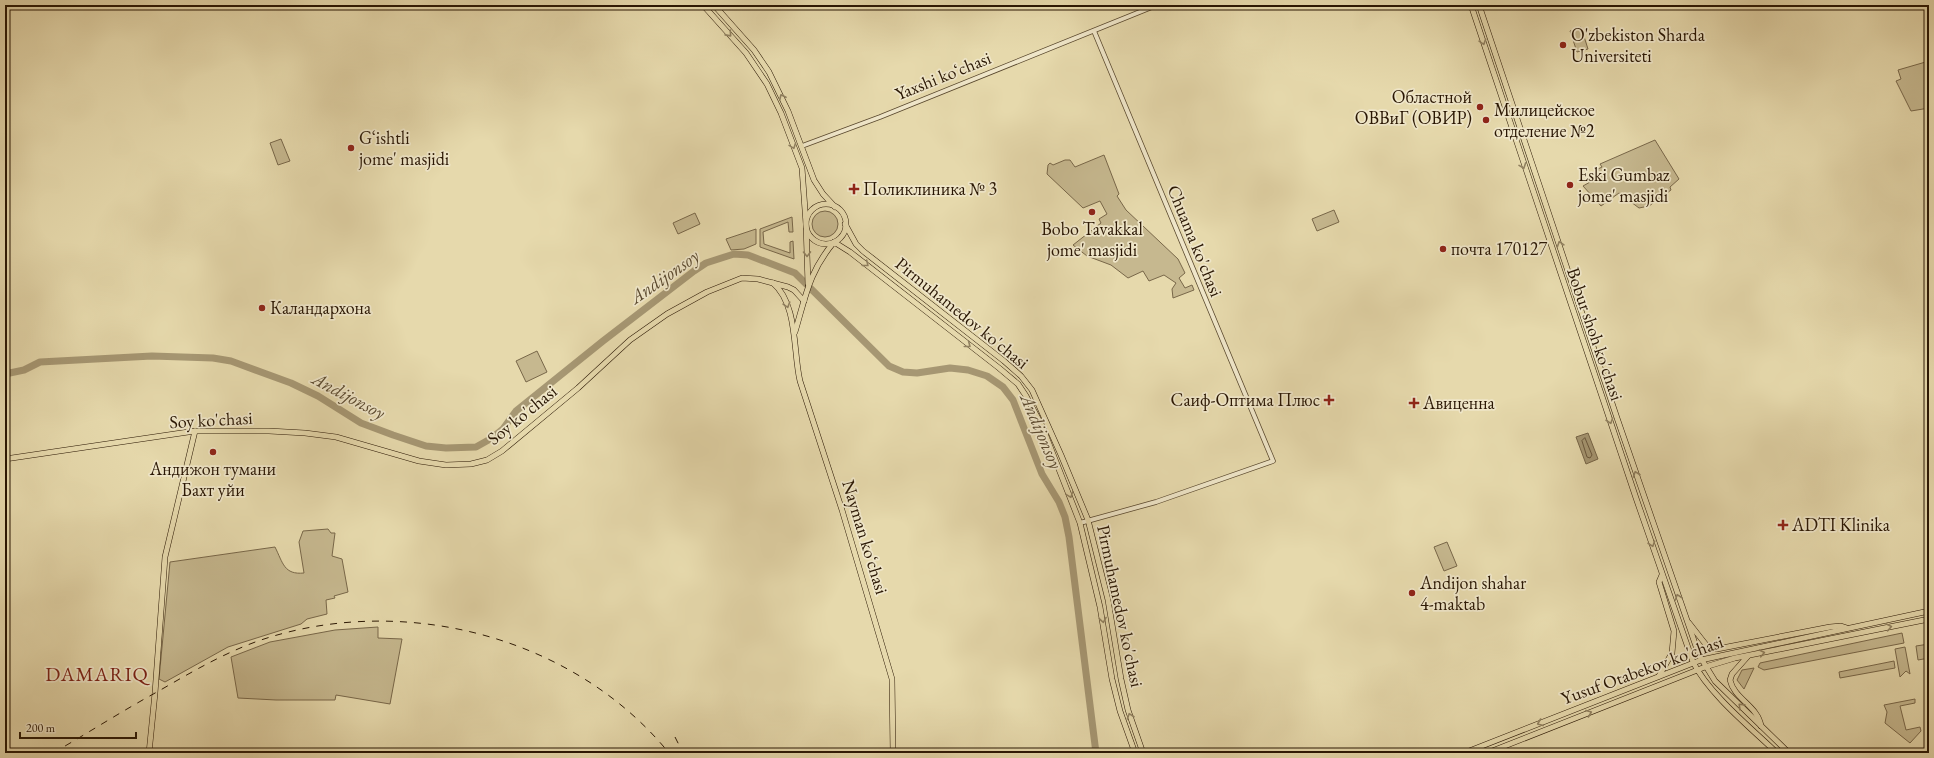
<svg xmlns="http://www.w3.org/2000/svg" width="1934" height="758" viewBox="0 0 1934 758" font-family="'EB Garamond',serif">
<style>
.green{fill:#c6b88f;stroke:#786749}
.water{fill:#a69773;stroke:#746346}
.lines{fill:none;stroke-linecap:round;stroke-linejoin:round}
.shore{stroke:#68563b;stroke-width:1}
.river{stroke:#a69773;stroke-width:7}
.minor-casing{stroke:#58472d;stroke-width:5.5}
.major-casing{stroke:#291603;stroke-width:6}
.minor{stroke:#efe6c9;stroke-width:4}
.major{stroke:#e6d9ac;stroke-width:5}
.rail{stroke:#291603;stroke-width:1;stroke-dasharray:7 7;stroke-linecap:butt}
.oneway{stroke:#918160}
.poi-dot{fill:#8f2418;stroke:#efe6c9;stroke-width:1.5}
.labels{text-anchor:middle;stroke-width:3.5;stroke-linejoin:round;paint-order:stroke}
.poi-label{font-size:18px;fill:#291603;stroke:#efe6c9;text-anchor:start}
.street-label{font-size:18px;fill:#291603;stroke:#efe6c9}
.water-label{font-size:19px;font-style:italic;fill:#5b4a30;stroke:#efe6c9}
.quarter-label{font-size:20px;letter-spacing:1px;fill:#7a1f14;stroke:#efe6c9}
</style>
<rect width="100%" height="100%" fill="#e6d9ac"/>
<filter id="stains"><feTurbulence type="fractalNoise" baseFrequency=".005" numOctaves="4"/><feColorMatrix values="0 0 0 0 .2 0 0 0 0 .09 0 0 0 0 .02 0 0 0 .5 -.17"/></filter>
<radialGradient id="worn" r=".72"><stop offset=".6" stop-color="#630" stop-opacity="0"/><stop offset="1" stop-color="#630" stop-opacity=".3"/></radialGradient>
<g class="green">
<path d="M1581 27 1588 49 1577 52 1570 31Z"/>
<path d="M1929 61V108L1911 111 1896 81 1901 79 1898 70Z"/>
<path d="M281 139 290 161 278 165 270 143Z"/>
<path d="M1655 140 1679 179 1670 187 1671 190 1649 206 1639 208 1619 193 1601 206 1583 186 1599 177 1596 170 1602 167 1600 164Z"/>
<path d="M1104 155 1119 194 1117 196 1126 210 1178 259 1185 273 1179 278 1185 288 1192 285 1194 290 1173 298 1172 289 1176 283 1164 275 1149 281 1143 271 1128 278 1111 265 1087 256 1073 245 1101 223 1099 219 1107 214 1100 201 1083 208 1047 174 1048 165 1050 163 1053 165 1065 160H1070L1075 167Z"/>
<path d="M1334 210 1339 222 1317 231 1312 219Z"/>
<circle cx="825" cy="224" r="13"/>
<path d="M695 213 700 224 678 234 673 223Z"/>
<path d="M792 217 793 232H789L788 222 763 232 764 244 790 253V242L793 241 794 259 760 247V229Z"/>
<path d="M756 229V244L744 249 731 250 726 239Z"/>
<path d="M537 351 547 372 526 382 516 361Z"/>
<path d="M328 529 331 533H335L332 556 342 559 348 592 334 596 335 598 326 600 327 614 307 619 301 624 228 647 165 682 159 679 170 562 275 547C283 563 284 575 304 573L299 542 303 531Z"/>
<path d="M1447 542 1457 566 1444 571 1434 547Z"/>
<path d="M378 627V638L402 639 390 704 336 695 335 700H276L238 698 231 657 270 642 335 630Z"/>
<path d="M1902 633 1904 643 1764 670 1758 667 1760 663Z"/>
<path d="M1929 644V658L1918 660 1916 646Z"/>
<path d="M1905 647 1910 674 1906 671 1900 677 1895 649Z"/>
<path d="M1894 661 1895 668 1840 678 1839 672Z"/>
<path d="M1754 668 1744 689 1737 680 1742 670Z"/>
<path d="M1915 699V703L1900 706 1906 730 1920 727 1921 731 1910 743 1885 723 1887 712 1884 705Z"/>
</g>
<path class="water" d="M1588 433 1598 459 1586 464 1576 437Z"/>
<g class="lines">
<path class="shore" d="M1585 438 1592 455 1590 458 1587 457 1582 441Z"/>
<path class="river" d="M5 374 24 370 40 362 152 356 213 358 231 361 291 383 318 396 361 423 393 435 426 446 446 448 476 447 492 438 503 429 516 411 603 341 694 271 706 263 734 254 748 255 795 273 889 366 903 372 917 373 950 368 968 370 987 376 1003 387 1013 400 1042 474 1059 502 1065 517 1069 537 1096 753"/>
<defs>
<g id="minor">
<path d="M802 146 880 117 1157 5"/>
<path d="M1080 523 1156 502 1273 461 1094 31"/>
</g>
<g id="major">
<path d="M703 5 746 53 767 84 781 113 802 168 806 224 808 284"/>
<path d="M714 5 754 50 769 72 788 111 814 180 823 194 835 207"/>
<path d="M1471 5 1636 498 1693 662C1709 694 1751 728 1777 753"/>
<path d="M1479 5 1617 418 1699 655 1715 681 1789 753"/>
<circle cx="826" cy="224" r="20"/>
<path d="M845 224 856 244 863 251 1004 361 1021 376 1032 390 1061 455 1088 520 1108 600 1121 679 1128 710 1143 753"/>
<path d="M773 283C798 304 793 352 800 381L842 510 892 679 893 753"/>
<path d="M795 332C806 295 809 272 834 242L850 252 999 368 1018 384 1026 396 1042 426 1080 523 1100 607 1112 679 1120 711 1135 753"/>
<path d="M5 459 195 431H269L305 433 336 437 419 461 446 465 471 464 487 460 502 451 578 388 630 340 667 314 707 292 742 278 758 279 788 287 794 290 804 301"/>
<path d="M1689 623 1707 646 1717 649 1830 627 1841 626 1847 628"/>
<path d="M1748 656 1732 674 1730 680C1734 699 1758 706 1761 726"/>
<path d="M1659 676 1672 653 1674 631 1659 582 1662 575"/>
<path d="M149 753 155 693 165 557 195 431"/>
<path d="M1464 753 1701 660 1929 611"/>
<path d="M1487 753 1705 667 1735 658 1929 619"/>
</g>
</defs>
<use href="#minor" class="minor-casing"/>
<use href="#major" class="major-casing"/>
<use href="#minor" class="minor"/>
<use href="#major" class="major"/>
<g class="rail">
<path d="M675 737 683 753"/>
<path d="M53 753C88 733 122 711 157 692 190 673 222 654 258 641 400 592 573 635 669 753"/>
</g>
</g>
<defs><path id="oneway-chevron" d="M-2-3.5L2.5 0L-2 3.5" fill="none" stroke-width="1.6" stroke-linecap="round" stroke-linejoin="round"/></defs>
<g class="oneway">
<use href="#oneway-chevron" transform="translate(729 34) rotate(48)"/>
<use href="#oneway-chevron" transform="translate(1483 42) rotate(72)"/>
<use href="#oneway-chevron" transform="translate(782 97) rotate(-115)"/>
<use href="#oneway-chevron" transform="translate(793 146) rotate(70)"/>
<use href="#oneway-chevron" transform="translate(1523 166) rotate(70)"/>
<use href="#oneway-chevron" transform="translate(1560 244) rotate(-108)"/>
<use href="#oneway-chevron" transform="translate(807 254) rotate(89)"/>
<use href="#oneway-chevron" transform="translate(866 264) rotate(39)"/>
<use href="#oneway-chevron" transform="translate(787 305) rotate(73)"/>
<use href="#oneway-chevron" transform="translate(968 345) rotate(38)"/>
<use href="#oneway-chevron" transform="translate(1610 421) rotate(71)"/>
<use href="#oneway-chevron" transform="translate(1636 474) rotate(-109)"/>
<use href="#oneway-chevron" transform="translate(1070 495) rotate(69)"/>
<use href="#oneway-chevron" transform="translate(1652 544) rotate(71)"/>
<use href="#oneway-chevron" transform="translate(1678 597) rotate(-109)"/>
<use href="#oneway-chevron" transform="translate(1103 620) rotate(81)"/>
<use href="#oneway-chevron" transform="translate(1889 627) rotate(-11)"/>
<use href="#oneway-chevron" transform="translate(1762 653) rotate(-12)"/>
<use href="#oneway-chevron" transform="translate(1741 706) rotate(-136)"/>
<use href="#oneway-chevron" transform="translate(1589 713) rotate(-21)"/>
<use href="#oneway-chevron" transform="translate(1130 716) rotate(-109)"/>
<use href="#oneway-chevron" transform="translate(1540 723) rotate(159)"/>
</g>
<g class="poi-dot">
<circle cx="1563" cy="45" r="4"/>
<circle cx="1480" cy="107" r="4"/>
<circle cx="1486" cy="120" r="4"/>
<circle cx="351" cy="148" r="4"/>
<circle cx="1570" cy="185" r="4"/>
<path d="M852 183h4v4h4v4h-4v4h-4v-4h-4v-4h4z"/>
<circle cx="1092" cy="212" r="4"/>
<circle cx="1443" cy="249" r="4"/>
<circle cx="262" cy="308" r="4"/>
<path d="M1327 394h4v4h4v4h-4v4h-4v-4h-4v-4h4z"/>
<path d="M1412 397h4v4h4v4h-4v4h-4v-4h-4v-4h4z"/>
<circle cx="213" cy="452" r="4"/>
<path d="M1781 519h4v4h4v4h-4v4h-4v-4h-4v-4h4z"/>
<circle cx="1412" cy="593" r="4"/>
</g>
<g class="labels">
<g class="poi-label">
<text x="1571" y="41">O'zbekiston Sharda<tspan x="1571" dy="21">Universiteti</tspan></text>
<text x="1472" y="103" text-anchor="end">Областной<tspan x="1472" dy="21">ОВВиГ (ОВИР)</tspan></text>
<text x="1494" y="116">Милицейское<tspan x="1494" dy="21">отделение №2</tspan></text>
<text x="359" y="144">Gʻishtli<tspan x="359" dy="21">jome' masjidi</tspan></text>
<text x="1578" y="181">Eski Gumbaz<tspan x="1578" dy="21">jome' masjidi</tspan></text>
<text x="863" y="195">Поликлиника № 3</text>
<text x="1092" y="235" text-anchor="middle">Bobo Tavakkal<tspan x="1092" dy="21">jome' masjidi</tspan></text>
<text x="1451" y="255">почта 170127</text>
<text x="270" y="314">Каландархона</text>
<text x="1320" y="406" text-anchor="end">Саиф-Оптима Плюс</text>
<text x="1423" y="409">Авиценна</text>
<text x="213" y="475" text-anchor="middle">Андижон тумани<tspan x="213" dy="21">Бахт уйи</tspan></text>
<text x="1792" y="531">ADTI Klinika</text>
<text x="1420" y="589">Andijon shahar<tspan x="1420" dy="21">4-maktab</tspan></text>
</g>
<g class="street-label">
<text transform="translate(943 76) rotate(-22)" y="6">Yaxshi koʻchasi</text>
<text transform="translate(1195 241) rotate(68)" y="6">Chuama ko'chasi</text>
<text transform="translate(962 313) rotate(39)" y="6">Pirmuhamedov ko'chasi</text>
<text transform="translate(1595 334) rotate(71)" y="6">Bobur shoh ko'chasi</text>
<text transform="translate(522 415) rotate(-39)" y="6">Soy ko'chasi</text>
<text transform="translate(211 420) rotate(-3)" y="6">Soy ko'chasi</text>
<text transform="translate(865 537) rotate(73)" y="6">Nayman koʻchasi</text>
<text transform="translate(1120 606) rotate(78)" y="6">Pirmuhamedov ko'chasi</text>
<text transform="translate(1642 670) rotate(-20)" y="6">Yusuf Otabekov ko'chasi</text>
</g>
<g class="water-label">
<text transform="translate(664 276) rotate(-35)" y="7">Andijonsoy</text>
<text transform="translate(349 395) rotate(28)" y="7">Andijonsoy</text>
<text transform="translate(1042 431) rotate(67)" y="7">Andijonsoy</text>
</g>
<g class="quarter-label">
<text x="97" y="681">DAMARIQ</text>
</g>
</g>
<rect width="1934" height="758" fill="none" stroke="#e6d9ac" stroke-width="20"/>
<rect x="6" y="6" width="1922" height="746" fill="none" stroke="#291603" stroke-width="2"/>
<rect x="10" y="10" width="1914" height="738" fill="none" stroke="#291603"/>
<path d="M20 732v6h116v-6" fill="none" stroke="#291603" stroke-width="2"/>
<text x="26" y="732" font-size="12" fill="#291603" stroke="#efe6c9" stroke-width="3" paint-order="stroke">200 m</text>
<rect width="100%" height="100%" filter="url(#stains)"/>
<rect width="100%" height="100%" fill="url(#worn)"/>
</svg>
